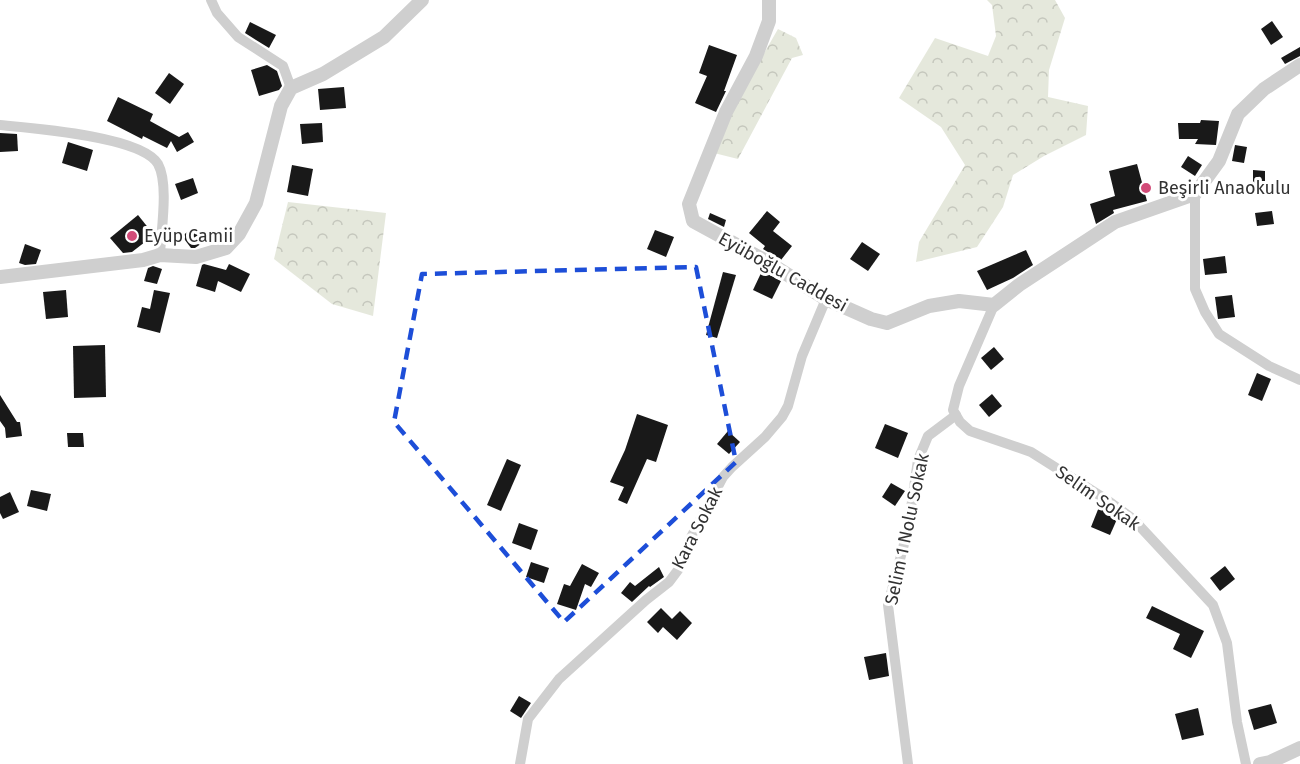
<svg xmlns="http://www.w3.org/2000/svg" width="1300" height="764" viewBox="0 0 1300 764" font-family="'Fira Sans',sans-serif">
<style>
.forest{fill:url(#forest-crowns)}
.building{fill:#191919}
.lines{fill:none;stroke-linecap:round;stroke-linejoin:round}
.minor{stroke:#cfcfcf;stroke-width:10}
.tertiary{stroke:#cfcfcf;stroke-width:14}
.marked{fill:none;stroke:#1d4ed8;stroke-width:4.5;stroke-dasharray:12 8;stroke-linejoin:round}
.poi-dot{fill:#d24b78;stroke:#fff;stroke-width:2}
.labels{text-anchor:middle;stroke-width:6;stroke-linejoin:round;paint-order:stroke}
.poi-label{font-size:18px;fill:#323232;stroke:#fff;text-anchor:start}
.street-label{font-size:18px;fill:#323232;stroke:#fff}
</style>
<defs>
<pattern id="forest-crowns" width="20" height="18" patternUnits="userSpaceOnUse" patternTransform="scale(1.5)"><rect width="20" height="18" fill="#e5e8dc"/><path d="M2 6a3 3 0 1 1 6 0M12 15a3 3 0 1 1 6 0" fill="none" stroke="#c5c7bd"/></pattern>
</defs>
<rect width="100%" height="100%" fill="#fff"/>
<g class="forest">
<path d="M987 0H1055L1065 18 1049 70 1048 97 1088 106 1086 135 1044 156 1013 175 1003 207 977 247 916 262 919 242 965 165 941 127 899 98 935 38 988 56 996 36 992 5Z"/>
<path d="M778 29 796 38 803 55 792 58 738 159 710 152 730 112Z"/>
<path d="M288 202 386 213 373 316 332 304 274 259Z"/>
</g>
<g class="building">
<path d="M1272 21 1283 37 1271 45 1261 29Z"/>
<path d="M250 22 276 35 269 48 245 33Z"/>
<path d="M709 45 737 55 724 91H726L716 112 695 103 707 76 699 73Z"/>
<path d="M1300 47V56L1285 64 1281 58Z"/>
<path d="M267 65 277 71 282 86 279 90 259 96 251 70Z"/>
<path d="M169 73 184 84 170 104 155 93Z"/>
<path d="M344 87 346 108 320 110 318 89Z"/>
<path d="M118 97 153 114 150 121 179 137 188 132 194 142 177 152 171 141 167 148 143 136 142 139 107 121Z"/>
<path d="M1201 120 1219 121 1216 145 1195 144 1198 139H1179L1178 123H1200Z"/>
<path d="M322 123 323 142 302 144 300 124Z"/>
<path d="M0 133 17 134 18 151 0 152Z"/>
<path d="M68 142 93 150 87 171 62 163Z"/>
<path d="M1235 145 1247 147 1244 163 1232 161Z"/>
<path d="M1188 156 1202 165 1195 176 1181 167Z"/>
<path d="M1137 164 1147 201 1113 210 1114 213 1096 224 1090 204 1115 196 1109 171Z"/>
<path d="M292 165 313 169 308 196 287 192Z"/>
<path d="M1253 170 1265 171V187L1253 186Z"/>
<path d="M193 178 198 193 181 200 175 184Z"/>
<path d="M767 211 780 222 773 231 792 246 781 260 763 249 765 246 749 233Z"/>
<path d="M1272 211 1274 224 1257 226 1255 213Z"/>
<path d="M710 213 726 220 724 227 708 219Z"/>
<path d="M138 215 154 235 132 252 123 253 110 238Z"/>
<path d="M194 227 205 241 195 248H191L182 236Z"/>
<path d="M655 230 674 237 666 257 647 249Z"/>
<path d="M862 242 880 254 868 271 850 259Z"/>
<path d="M25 244 41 250 36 264 25 265 19 263Z"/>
<path d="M1026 250 1033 265 1013 278 987 290 977 271Z"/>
<path d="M1225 256 1227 273 1205 275 1203 259Z"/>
<path d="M204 264 226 270 229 264 250 274 241 292 218 281 215 292 196 286 202 265Z"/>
<path d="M153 266 162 269 157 284 144 281 148 268Z"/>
<path d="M762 271 781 281 772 299 753 290Z"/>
<path d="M723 272 736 275 717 338 706 335Z"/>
<path d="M66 290 68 317 46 319 43 292Z"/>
<path d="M154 290 170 293 160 333 137 327 142 307 150 309Z"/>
<path d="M1232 295 1235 317 1218 319 1215 297Z"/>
<path d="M105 345 106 397 74 398 73 346Z"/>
<path d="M994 347 1004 359 991 370 981 358Z"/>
<path d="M1257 373 1271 379 1262 401 1248 395Z"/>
<path d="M992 394 1002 406 989 417 979 405Z"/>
<path d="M0 395 17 422H20L22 436 6 438 5 428 0 421Z"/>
<path d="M637 414 668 425 656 462 647 459 627 504 618 500 624 487 610 482 625 450Z"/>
<path d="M885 424 908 433 898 458 875 448Z"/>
<path d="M728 431 740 442 729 454 717 444Z"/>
<path d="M67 433H83L84 447H68Z"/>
<path d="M507 459 521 465 501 511 487 505Z"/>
<path d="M891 483 905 491 895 506 882 497Z"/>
<path d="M31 490 51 494 47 511 27 506Z"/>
<path d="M10 492 19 512 3 519 0 513V497Z"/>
<path d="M1099 507 1118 517 1110 535 1091 527Z"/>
<path d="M519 523 538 530 531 550 512 543Z"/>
<path d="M531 562 549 568 544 583 526 577Z"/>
<path d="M582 564 599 573 591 587 585 584 576 610 557 604 564 584 570 586Z"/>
<path d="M1225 566 1235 579 1220 591 1210 578Z"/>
<path d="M659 567 664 577 650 587 649 586 632 602 621 593 630 582 635 586Z"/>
<path d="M1152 606 1204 631 1191 658 1173 649 1180 634 1146 618Z"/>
<path d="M661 608 672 619 680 611 692 623 677 640 663 627 658 633 647 622Z"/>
<path d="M886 653 889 676 869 680 864 657Z"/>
<path d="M519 696 531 703 521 718 510 711Z"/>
<path d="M1271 704 1277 723 1254 730 1248 710Z"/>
<path d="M1198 708 1204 735 1182 740 1175 714Z"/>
</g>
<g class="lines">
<g class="minor">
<path d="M211 0 217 13 238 37 283 66 291 88"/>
<path d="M0 125C32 128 142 136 158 164 169 184 161 231 160 255"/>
<path d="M1195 194V289L1205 312 1219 334 1269 366 1300 380"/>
<path d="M994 305 959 386 953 410 960 422 970 431 1031 452 1107 500 1133 519 1213 605 1227 643 1237 722 1246 764"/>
<path d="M520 764 528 719 559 679 646 600 669 582 678 570 689 541 723 477 732 467 765 437 782 417 788 406 802 356 826 299"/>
<path d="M908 764 888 605 908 529 918 460 928 436 956 415"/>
</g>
<g class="tertiary">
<path d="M769 0V21L756 56 726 112 689 204 693 221 766 261 826 299 871 319 887 323 929 306 959 301 994 305 1019 285 1115 222 1195 194 1219 161 1238 114 1264 89 1300 65"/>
<path d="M0 277 143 260 160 255 196 257 226 248 239 234 256 203 281 106 291 88 323 74 384 37 422 0"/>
<path d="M1260 764 1270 762 1300 748"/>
</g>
</g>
<path class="marked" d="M696 267 736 462 564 622 394 422 422 274Z"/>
<g class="poi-dot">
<circle cx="1146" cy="188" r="6"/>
<circle cx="132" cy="236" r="6"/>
</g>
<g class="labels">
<g class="poi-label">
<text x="1158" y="194">Beşirli Anaokulu</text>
<text x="144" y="242">Eyüp Camii</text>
</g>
<g class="street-label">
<text transform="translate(783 272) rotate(29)" y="6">Eyüboğlu Caddesi</text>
<text transform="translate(1098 498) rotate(35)" y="6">Selim Sokak</text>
<text transform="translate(697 528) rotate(-63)" y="6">Kara Sokak</text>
<text transform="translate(907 529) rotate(-78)" y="6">Selim 1 Nolu Sokak</text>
</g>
</g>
</svg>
